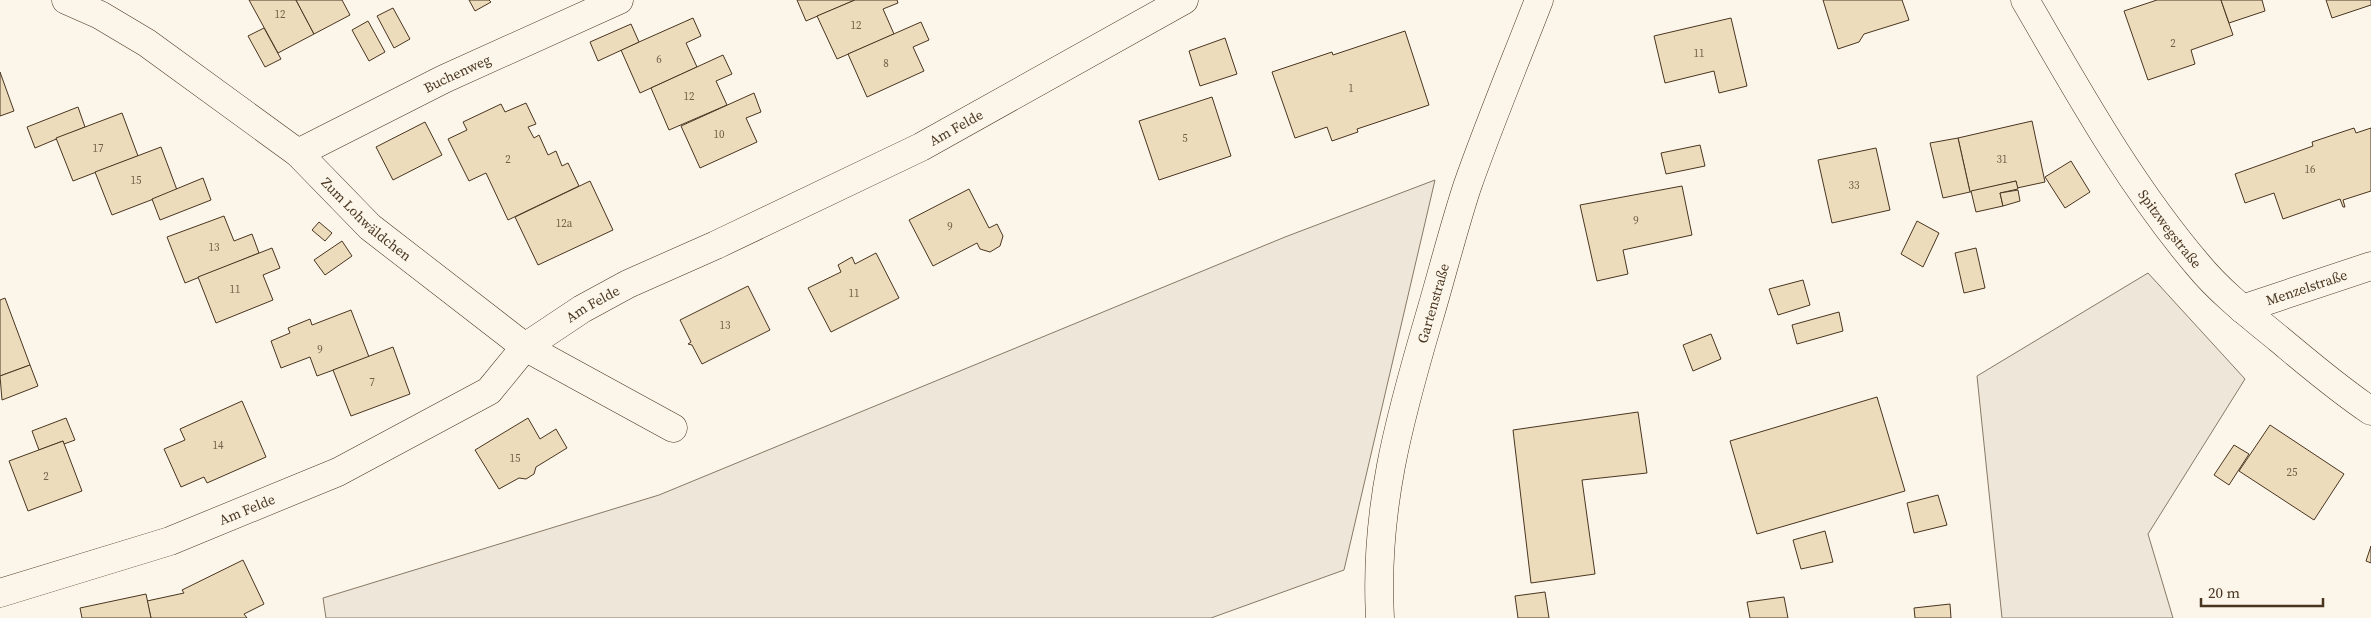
<svg xmlns="http://www.w3.org/2000/svg" width="2371" height="618" viewBox="0 0 2371 618" font-family="'Source Serif 4',serif">
<style>
.green{fill:#ede6d9;stroke:#887966}
.building{fill:#ecdcbc;stroke:#4a3520}
.lines{fill:none;stroke-linecap:round;stroke-linejoin:round}
.minor-casing{stroke:#4a3520;stroke-width:29}
.minor{stroke:#fbf6e9;stroke-width:28}
.labels{text-anchor:middle;stroke-width:4;stroke-linejoin:round;paint-order:stroke}
.number-label{font-size:11px;fill:#725f47}
.street-label{font-size:14px;fill:#4a3520;stroke:#fbf6e9}
</style>
<rect width="100%" height="100%" fill="#fbf6e9"/>
<g class="green">
<path d="M1435 180 1344 570 1211 618H326L323 598 659 495 1285 237Z"/>
<path d="M2148 273 2245 379 2148 534 2173 618H2002L1977 376Z"/>
</g>
<g class="building">
<path d="M249 0H296L314 34 278 53Z"/>
<path d="M296 0H342L350 15 314 34Z"/>
<path d="M469 0H489L491 2 475 11Z"/>
<path d="M797 0H855L806 21Z"/>
<path d="M855 0H897L898 3 883 9 894 34 837 59 817 16Z"/>
<path d="M1823 0H1902L1909 20 1864 34 1859 42 1838 49Z"/>
<path d="M2157 0H2221L2233 35 2191 50 2195 64 2148 80 2124 11Z"/>
<path d="M2221 0H2262L2265 11 2229 23Z"/>
<path d="M2326 0H2371V5L2332 18Z"/>
<path d="M393 8 410 39 394 48 377 16Z"/>
<path d="M693 18 701 36 686 43 697 67 640 93 621 50Z"/>
<path d="M1731 18 1747 86 1719 93 1714 71 1665 83 1654 36Z"/>
<path d="M368 21 385 52 369 61 352 30Z"/>
<path d="M921 22 929 40 913 47 924 71 867 97 848 54Z"/>
<path d="M631 24 639 42 598 61 590 42Z"/>
<path d="M264 28 281 59 265 67 248 36Z"/>
<path d="M1405 31 1429 105 1357 129 1358 132 1332 141 1327 127 1295 138 1272 72 1332 52 1333 55Z"/>
<path d="M1225 38 1237 74 1200 86 1189 51Z"/>
<path d="M723 55 732 74 716 81 727 105 669 130 651 88Z"/>
<path d="M0 72 14 111 0 116Z"/>
<path d="M754 93 761 112 746 118 757 142 700 168 681 126Z"/>
<path d="M1212 97 1231 156 1159 180 1139 121Z"/>
<path d="M526 103 536 124 528 127 534 138 539 135 548 155 556 151 562 166 568 163 579 186 508 220 486 173 469 181 448 139 467 130 463 122 501 104 505 112Z"/>
<path d="M78 107 85 127 35 148 27 127Z"/>
<path d="M122 113 138 156 73 181 56 138Z"/>
<path d="M2032 121 2045 182 2017 188 2016 181 1970 192 1958 138Z"/>
<path d="M425 122 442 155 393 180 376 147Z"/>
<path d="M2354 128 2356 133 2371 128V191L2343 200 2345 207H2343L2340 199 2283 219 2274 193 2245 203 2235 174 2313 146 2312 142Z"/>
<path d="M1958 138 1970 192 1943 198 1930 143Z"/>
<path d="M1700 145 1705 166 1666 174 1661 153Z"/>
<path d="M161 147 177 190 112 215 95 172Z"/>
<path d="M1876 148 1890 210 1832 223 1818 160Z"/>
<path d="M2071 161 2090 192 2065 208 2045 177Z"/>
<path d="M203 178 211 200 160 220 152 199Z"/>
<path d="M590 181 613 230 538 265 515 217Z"/>
<path d="M2016 181 2018 189 2000 193 2003 206 1976 212 1971 191Z"/>
<path d="M1682 186 1692 235 1623 250 1628 274 1597 281 1580 205Z"/>
<path d="M969 189 989 228 997 224 1003 236 1000 246 990 252 980 249 977 243 933 266 909 220Z"/>
<path d="M2018 190 2020 201 2003 206 2000 193Z"/>
<path d="M224 216 234 241 252 234 259 253 185 283 167 237Z"/>
<path d="M1917 221 1939 233 1923 267 1901 254Z"/>
<path d="M319 222 332 233 325 241 312 230Z"/>
<path d="M342 241 352 256 325 275 314 260Z"/>
<path d="M272 248 280 268 263 275 273 300 216 323 198 277Z"/>
<path d="M1976 248 1985 288 1964 293 1955 253Z"/>
<path d="M876 253 899 298 831 332 808 288 841 272 838 265 852 257 855 264Z"/>
<path d="M1803 280 1810 305 1778 315 1769 289Z"/>
<path d="M748 286 770 330 702 364 692 345 688 344 691 342 680 320Z"/>
<path d="M5 298 30 365 0 376V300Z"/>
<path d="M351 310 369 357 317 376 310 357 281 368 271 341 290 333 288 328 310 319 312 325Z"/>
<path d="M1839 312 1843 331 1797 344 1792 325Z"/>
<path d="M1711 334 1721 359 1693 371 1683 345Z"/>
<path d="M393 347 410 394 351 416 333 370Z"/>
<path d="M30 365 38 386 2 400 0 376Z"/>
<path d="M1877 397 1905 491 1757 534 1730 441Z"/>
<path d="M242 401 266 457 207 483 204 477 181 487 164 449 185 440 180 429Z"/>
<path d="M1638 412 1647 473 1582 480 1595 574 1531 583 1513 430Z"/>
<path d="M66 418 75 440 64 444 63 441 39 450 32 431Z"/>
<path d="M528 418 540 439 556 429 567 448 536 467 534 474 526 479 519 478 499 489 475 450Z"/>
<path d="M2270 425 2344 474 2314 520 2239 471Z"/>
<path d="M63 441 82 491 28 511 9 461Z"/>
<path d="M2234 445 2249 454 2229 485 2214 475Z"/>
<path d="M1938 495 1947 525 1914 533 1907 503Z"/>
<path d="M1825 531 1833 562 1801 569 1793 540Z"/>
<path d="M2371 546V563L2366 561Z"/>
<path d="M243 560 264 604 244 614 247 618H151L147 601 184 593 182 590Z"/>
<path d="M1545 592 1549 618H1518L1515 596Z"/>
<path d="M146 594 151 618H82L80 608Z"/>
<path d="M1784 597 1788 618H1750L1747 602Z"/>
<path d="M1950 604 1951 618H1915L1914 608Z"/>
</g>
<g class="lines">
<defs>
<g id="minor">
<path id="s1" d="M66 0 100 15 147 43 298 153 370 227 525 347 673 428"/>
<path id="s2" d="M2025 0C2078 91 2129 184 2198 265 2221 293 2251 316 2279 339 2309 364 2338 389 2371 411"/>
<path id="s3" d="M298 153 444 79 619 0"/>
<path id="s4" d="M2242 309 2371 266"/>
<path id="s5" d="M0 593 170 541 338 472 489 391 525 347 582 309 628 284 716 245 921 147 1184 0"/>
<path id="s6" d="M1380 618C1374 510 1399 420 1429 318 1442 274 1453 230 1467 187 1489 124 1515 62 1539 0"/>
</g>
</defs>
<use href="#minor" class="minor-casing"/>
<use href="#minor" class="minor"/>
</g>
<g class="labels">
<g class="number-label">
<text x="280" y="18">12</text>
<text x="856" y="29">12</text>
<text x="2173" y="47">2</text>
<text x="1699" y="57">11</text>
<text x="659" y="63">6</text>
<text x="886" y="67">8</text>
<text x="1351" y="92">1</text>
<text x="689" y="100">12</text>
<text x="719" y="138">10</text>
<text x="1185" y="142">5</text>
<text x="98" y="152">17</text>
<text x="508" y="163">2</text>
<text x="2002" y="163">31</text>
<text x="2310" y="173">16</text>
<text x="136" y="184">15</text>
<text x="1854" y="189">33</text>
<text x="1636" y="224">9</text>
<text x="564" y="227">12a</text>
<text x="950" y="230">9</text>
<text x="214" y="251">13</text>
<text x="235" y="293">11</text>
<text x="854" y="297">11</text>
<text x="725" y="329">13</text>
<text x="320" y="353">9</text>
<text x="372" y="386">7</text>
<text x="218" y="449">14</text>
<text x="515" y="462">15</text>
<text x="2292" y="476">25</text>
<text x="46" y="480">2</text>
</g>
<g class="street-label">
<text dy="5" stroke="none"><textPath href="#s3" startOffset="178">Buchenweg</textPath></text>
<text dy="5" stroke="none"><textPath href="#s5" startOffset="1072">Am Felde</textPath></text>
<text dy="5" stroke="none"><textPath href="#s1" startOffset="374">Zum Lohwäldchen</textPath></text>
<text dy="5" stroke="none"><textPath href="#s2" startOffset="271">Spitzwegstraße</textPath></text>
<text dy="5" stroke="none"><textPath href="#s4" startOffset="68">Menzelstraße</textPath></text>
<text dy="5" stroke="none"><textPath href="#s6" startOffset="321">Gartenstraße</textPath></text>
<text dy="5" stroke="none"><textPath href="#s5" startOffset="668">Am Felde</textPath></text>
<text dy="5" stroke="none"><textPath href="#s5" startOffset="261">Am Felde</textPath></text>
</g>
</g>
<path d="M2201 598v8h122v-8" fill="none" stroke="#4a3520" stroke-width="2.5"/>
<text x="2208" y="598" font-size="15" fill="#4a3520" stroke="#fbf6e9" stroke-width="4" paint-order="stroke">20 m</text>
</svg>
